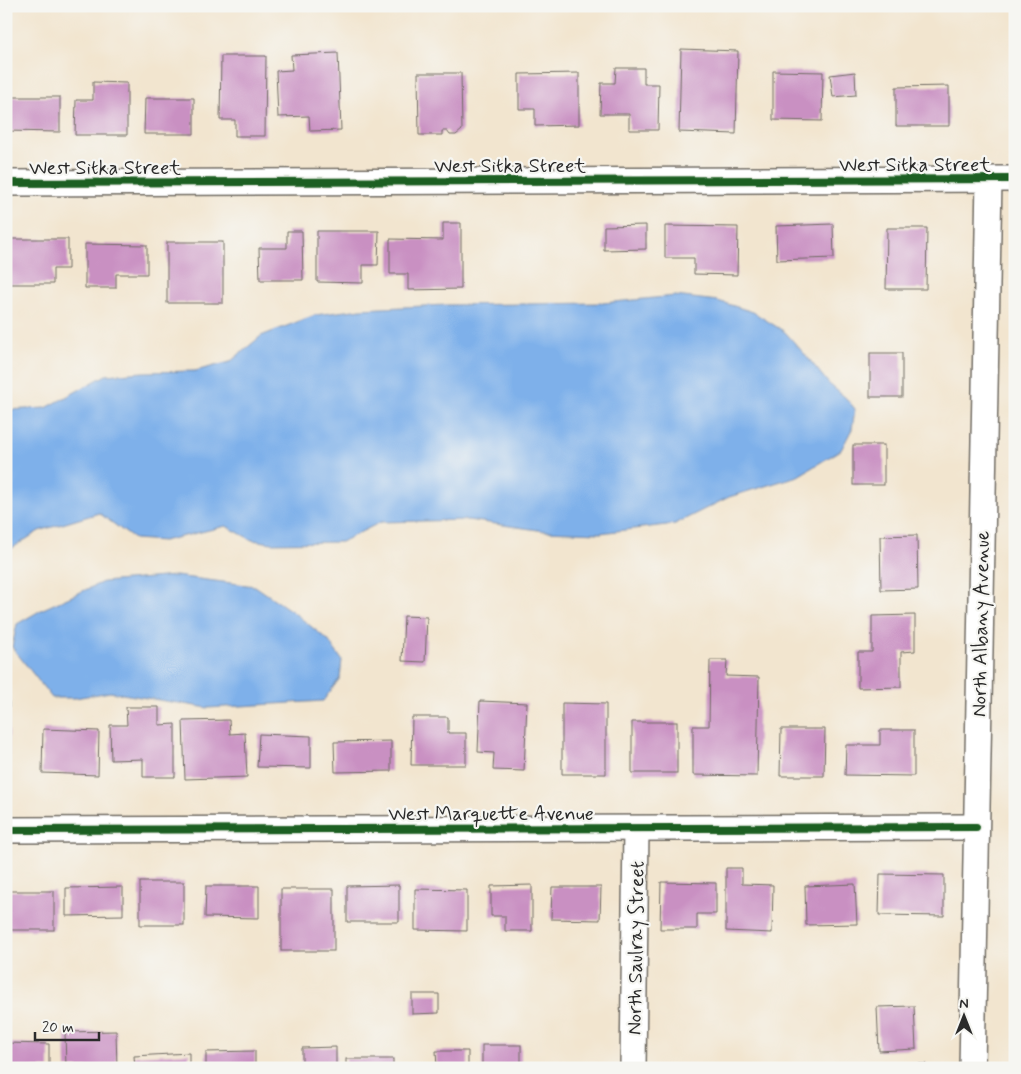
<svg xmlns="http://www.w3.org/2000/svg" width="1021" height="1074" viewBox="0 0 1021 1074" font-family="Mynerve,sans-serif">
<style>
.water{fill:#7eb0ea;stroke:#546e8a}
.building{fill:#c990c2}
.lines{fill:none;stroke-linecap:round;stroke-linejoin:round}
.street-casing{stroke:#716c64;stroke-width:28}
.street{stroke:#fff;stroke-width:25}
.cycleway-casing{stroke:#f6f6f2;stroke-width:11}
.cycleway{stroke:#1b5e20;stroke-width:8}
.labels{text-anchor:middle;stroke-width:4.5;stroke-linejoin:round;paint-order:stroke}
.street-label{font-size:20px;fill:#2b2b2b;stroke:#f6f6f2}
</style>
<rect width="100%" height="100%" fill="#f6f6f2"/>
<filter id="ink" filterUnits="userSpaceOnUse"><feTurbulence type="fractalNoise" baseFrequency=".02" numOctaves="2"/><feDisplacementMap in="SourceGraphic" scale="10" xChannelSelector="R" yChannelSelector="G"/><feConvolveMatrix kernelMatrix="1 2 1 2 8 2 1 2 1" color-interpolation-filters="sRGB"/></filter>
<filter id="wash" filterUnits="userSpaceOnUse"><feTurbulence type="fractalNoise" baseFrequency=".0096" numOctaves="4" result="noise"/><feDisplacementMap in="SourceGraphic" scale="20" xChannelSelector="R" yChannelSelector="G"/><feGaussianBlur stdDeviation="1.12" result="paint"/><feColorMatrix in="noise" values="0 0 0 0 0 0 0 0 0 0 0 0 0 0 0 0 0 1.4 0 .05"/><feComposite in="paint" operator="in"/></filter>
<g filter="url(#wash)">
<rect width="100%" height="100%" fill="#f2e5cf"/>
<g class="water">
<path d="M675 296 718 301 753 312 785 332 808 358 829 384 846 398 855 409 852 429 841 450 798 476 729 497 675 524 600 533 545 531 468 520 381 522 341 542 272 543 252 540 226 526 163 541 134 539 99 513 39 531 6 552V410L46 408 106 375 143 372 195 371 230 362 261 336 315 315 361 309 445 305 603 303Z"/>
<path d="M175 576 255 586 293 612 328 640 342 660 340 678 323 701 208 708 110 692 75 698H52L12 647 17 624 43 609 103 582Z"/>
</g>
<g id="blocks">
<g class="building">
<path d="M681 49 738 51 736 134 679 132Z"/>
<path d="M338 53 341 130 310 131 309 116 278 117 276 71 292 70 291 55Z"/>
<path d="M221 56H266L265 136H235V120H220Z"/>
<path d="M616 68H644V84H659L658 130H629V114H600L601 83H615Z"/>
<path d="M773 71 823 72 822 121 773 120Z"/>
<path d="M855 72 856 95 833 97 830 75Z"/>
<path d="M418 73H461L462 130 456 135H450L447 131H442V135H419Z"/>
<path d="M579 73V125L535 126V109H519V74Z"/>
<path d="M93 82 127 83V135H75L76 100H93Z"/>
<path d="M949 86V126H896V87Z"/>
<path d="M6 97H60V132L6 131Z"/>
<path d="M145 98H194V134H144Z"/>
<path d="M443 223H461V289L408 290V274H390V239L443 240Z"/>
<path d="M833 224 834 258 777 260 776 226Z"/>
<path d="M646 225V249L604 250V226Z"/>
<path d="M665 226 738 227 737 275 694 274V258H665Z"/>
<path d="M887 228H927L926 289H886Z"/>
<path d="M287 231H302L303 280H260L259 248H287Z"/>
<path d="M317 231H379L378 265H363V283L317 282Z"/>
<path d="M8 239H68V269H53V284H8Z"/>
<rect x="167" y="242" width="56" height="61"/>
<path d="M85 244 147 245V274H116V288H85Z"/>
<rect x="870" y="353" width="32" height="44"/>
<rect x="853" y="445" width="31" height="40"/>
<path d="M917 535 918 589 881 590 880 536Z"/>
<path d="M915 615V651L901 652V687L858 688V652H872V616Z"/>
<path d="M404 616 427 617 425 662 402 661Z"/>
<path d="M710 660H727L726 676 759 677 757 776 693 775V726H709Z"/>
<path d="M480 701 527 703 524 771 493 770 494 753 478 752Z"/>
<rect x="6" y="702" width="3" height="60"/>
<path d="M562 703 606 704V774H562Z"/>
<path d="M126 707H159V725L175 724V777H143V759L111 760 110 725H127Z"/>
<path d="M412 717H448V733H466V765H411Z"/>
<path d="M229 720 230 734 245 733 247 777 185 779 183 721Z"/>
<rect x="632" y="722" width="45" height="51"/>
<path d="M43 729 99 731 98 775 42 773Z"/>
<path d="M781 729H825L824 776H780Z"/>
<path d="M880 730H914V776L845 775 846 745H880Z"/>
<path d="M259 734 311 736V768L257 767Z"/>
<path d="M391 741V771L335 772 334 742Z"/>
<path d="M726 868H742V884L773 885 772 933 726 931Z"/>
<path d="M880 874 944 875V916L879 915Z"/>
<rect x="140" y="882" width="44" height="43"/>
<path d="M661 882 716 883V914H697V929H660Z"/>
<path d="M855 884 857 924 806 925 805 886Z"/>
<path d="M399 885V922H347V886Z"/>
<path d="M532 885V931H505V916H491V886Z"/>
<path d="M206 886H259V918L205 917Z"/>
<path d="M123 887V915L66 916V888Z"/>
<path d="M552 887H601L600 920 551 919Z"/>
<rect x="281" y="889" width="53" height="62"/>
<path d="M415 889 467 890V931L415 930Z"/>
<rect x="6" y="891" width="48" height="39"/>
<path d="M412 994H439V1013L412 1014Z"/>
<path d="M914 1006 916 1049 879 1051 877 1007Z"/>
<path d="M116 1031 117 1068H66L65 1032Z"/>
<path d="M6 1043 49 1044V1068H6Z"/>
<rect x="482" y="1045" width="39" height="23"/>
<path d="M336 1047V1068H269V1065L302 1064V1048Z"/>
<path d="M255 1051V1068H206V1052Z"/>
<path d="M436 1051H468V1068H437Z"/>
<path d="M189 1053V1068H135L134 1056Z"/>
<rect x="346" y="1059" width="47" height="9"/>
<path d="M887 1063 926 1064 925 1068H887Z"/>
</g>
</g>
</g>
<g filter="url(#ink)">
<use href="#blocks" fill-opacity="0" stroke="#716c64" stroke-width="1"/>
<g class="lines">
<defs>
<g id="street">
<path d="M6 183 1015 179"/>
<path d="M6 830 976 827"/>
<path d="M633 1068 636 829"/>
<path d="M972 1068 989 180"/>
</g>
</defs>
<use href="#street" class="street-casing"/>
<use href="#street" class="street"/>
<defs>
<g id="cycleway">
<path d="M6 183 1015 179"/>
<path d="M6 830 976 827"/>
</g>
</defs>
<use href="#cycleway" class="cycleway-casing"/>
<use href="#cycleway" class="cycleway"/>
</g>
</g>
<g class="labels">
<g class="street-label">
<text x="915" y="171">West Sitka Street</text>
<text x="510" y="172">West Sitka Street</text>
<text x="105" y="174">West Sitka Street</text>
<text transform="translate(980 624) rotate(-89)" y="7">North Albany Avenue</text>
<text x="491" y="820">West Marquette Avenue</text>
<text transform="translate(635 948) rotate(-89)" y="7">North Saulray Street</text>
</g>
</g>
<rect width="1021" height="1074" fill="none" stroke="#f6f6f2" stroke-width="25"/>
<g transform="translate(964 1016)" stroke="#f6f6f2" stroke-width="4" paint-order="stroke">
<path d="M0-4L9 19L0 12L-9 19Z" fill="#2b2b2b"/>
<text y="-8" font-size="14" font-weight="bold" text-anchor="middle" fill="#2b2b2b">N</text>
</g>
<path d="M35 1032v8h64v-8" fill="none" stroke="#2b2b2b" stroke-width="2.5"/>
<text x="42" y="1032" font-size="15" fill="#2b2b2b" stroke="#f6f6f2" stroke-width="4" paint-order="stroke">20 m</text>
</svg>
